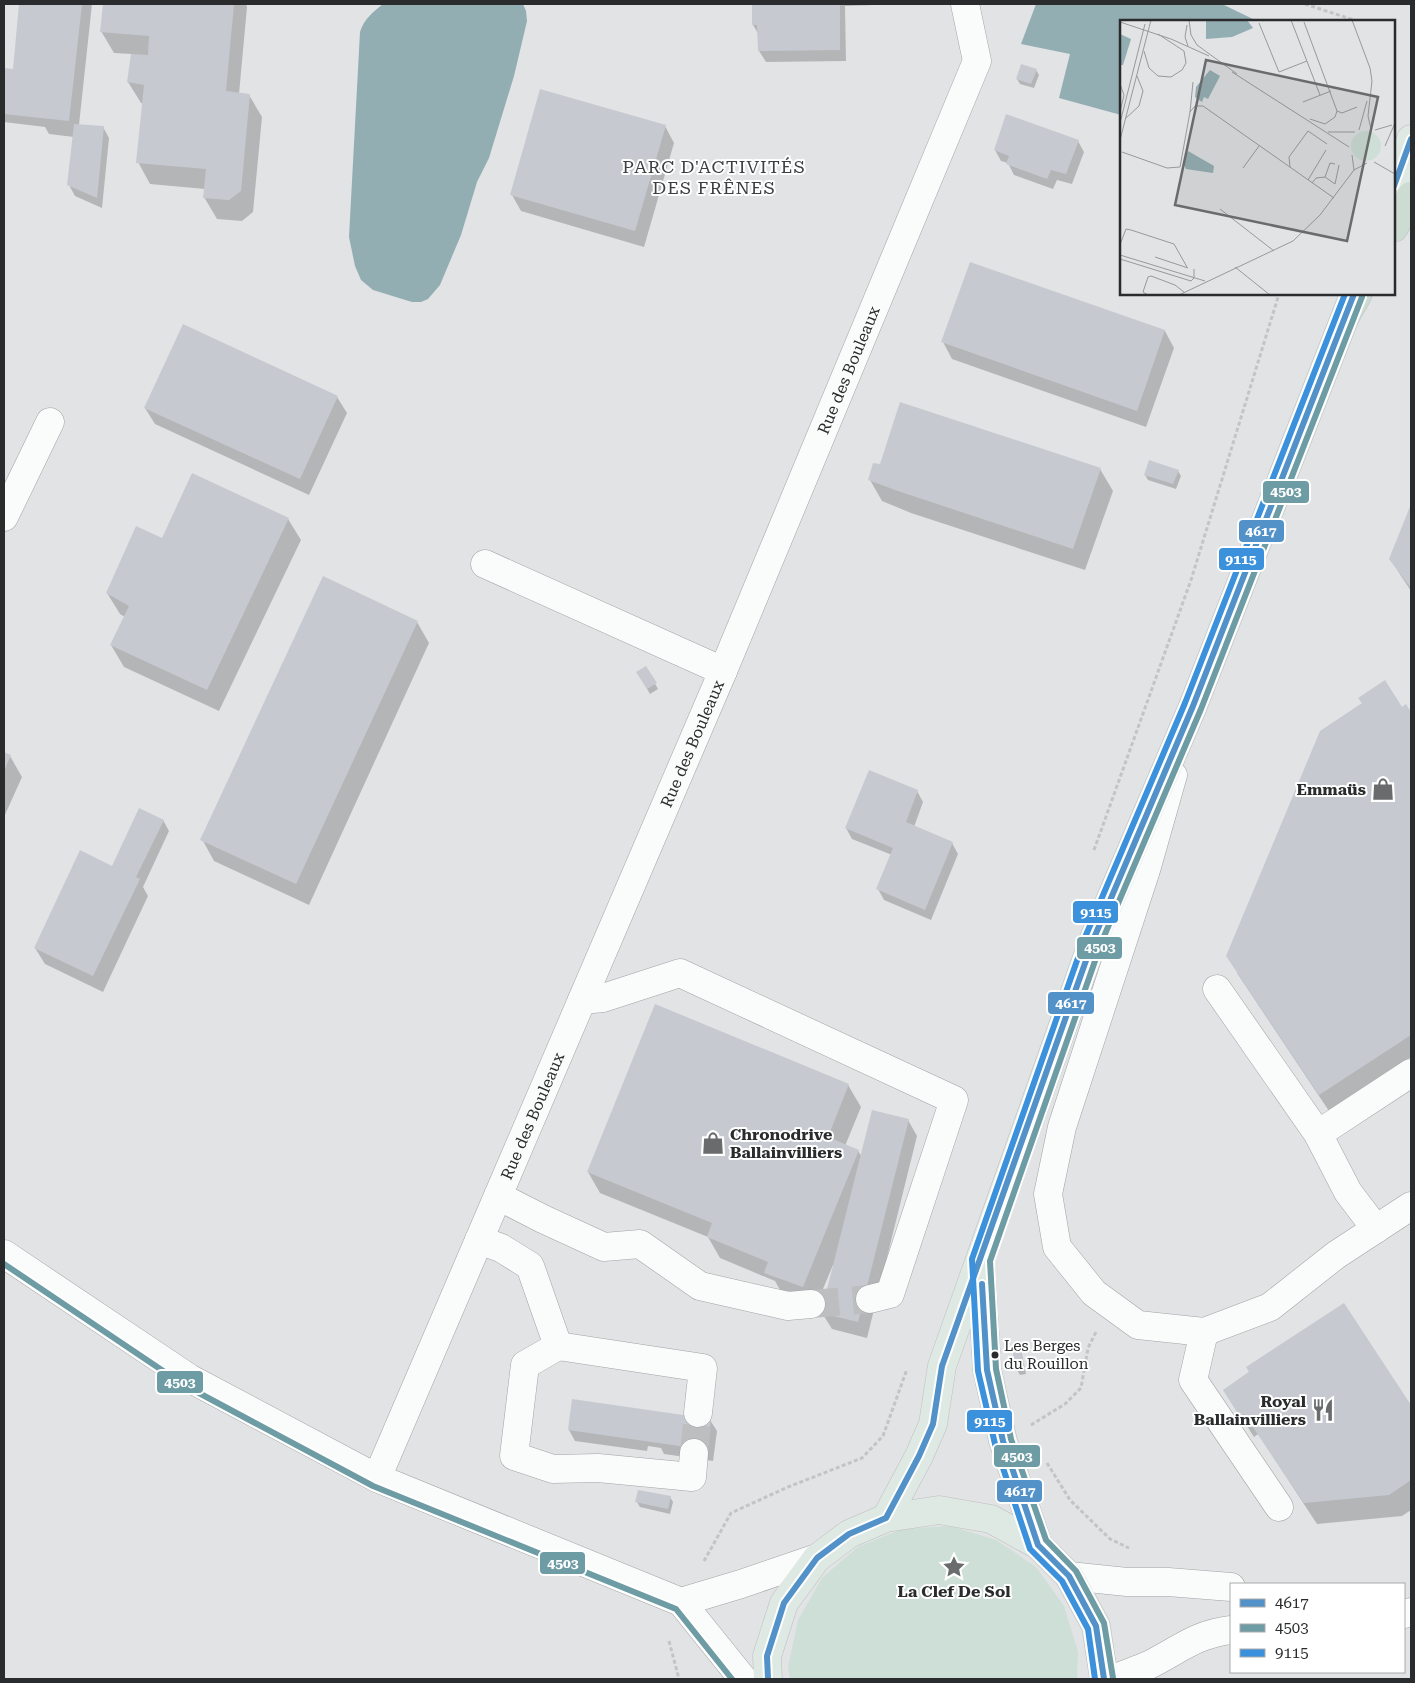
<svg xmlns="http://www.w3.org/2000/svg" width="1415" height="1683" font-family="'Roboto Serif',serif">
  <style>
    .green { fill: #cedfd7 }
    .water { fill: #93aeb3 }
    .shadow { fill: #0003 }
    .building { fill: #c6cad0 }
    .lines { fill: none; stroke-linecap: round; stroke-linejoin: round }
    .minor-tunnel { stroke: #bcbec0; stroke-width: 28; stroke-dasharray: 28 14; stroke-linecap: butt }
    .minor-casing { stroke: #a2a3a5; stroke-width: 29 }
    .major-casing { stroke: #bebebf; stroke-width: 29 }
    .highway-casing { stroke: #bebebf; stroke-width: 29 }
    .path { stroke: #c3c4c5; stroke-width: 3; stroke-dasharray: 4 2.5; stroke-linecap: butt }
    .minor { stroke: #fafbfb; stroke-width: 28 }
    .major { stroke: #dfe9e3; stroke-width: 28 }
    .highway { stroke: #cddcd3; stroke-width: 28 }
    .bus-1-casing { stroke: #fff; stroke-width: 10 }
    .bus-2-casing { stroke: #fff; stroke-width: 10 }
    .bus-3-casing { stroke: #fff; stroke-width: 10 }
    .bus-1 { stroke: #5292c9; stroke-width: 6 }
    .bus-2 { stroke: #6e9ca4; stroke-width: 6 }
    .bus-3 { stroke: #3c91dc; stroke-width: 6 }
    .bus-dot { fill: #2a2b2c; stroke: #fff; stroke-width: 2 }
    .labels { text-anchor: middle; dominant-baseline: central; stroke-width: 4; stroke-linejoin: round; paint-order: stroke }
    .bus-label { font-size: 15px; fill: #2a2b2c; stroke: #fff; text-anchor: start }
    .street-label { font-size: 16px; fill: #2a2b2c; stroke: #fff }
    .poi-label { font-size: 16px; font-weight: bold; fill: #2a2b2c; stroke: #fff; text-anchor: end }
    .neighbourhood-label { font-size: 18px; letter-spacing: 1px; fill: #3c3e41; stroke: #fff }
    .inset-road { fill: none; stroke: #98999b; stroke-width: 1 }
    .view { fill: #6a6b6d; fill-opacity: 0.15; stroke: #6a6b6d; stroke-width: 2.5 }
    .inset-edge { fill: none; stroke: #2a2b2c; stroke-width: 2.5 }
    .line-badge { stroke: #fff; stroke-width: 2 }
    .badge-label { font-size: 14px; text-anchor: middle; font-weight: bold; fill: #fff }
  </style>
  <rect width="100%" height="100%" fill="#e1e3e5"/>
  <path class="green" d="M 950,1526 L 996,1540 L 1036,1567 L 1064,1606 L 1078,1652 L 1077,1679 L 790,1679 L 788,1667 L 798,1620 L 822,1578 L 858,1547 L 902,1529 Z"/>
  <path class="water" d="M 383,4 L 523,4 L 526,11 L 527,21 L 514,76 L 489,158 L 477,182 L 461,235 L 440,285 L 428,299 L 421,302 L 412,302 L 373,290 L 361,280 L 355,266 L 349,237 L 360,32 C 364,19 373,12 383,4 Z
    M 1036,4 L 1222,4 L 1257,21 L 1121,21 L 1121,115 L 1059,98 L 1070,54 L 1021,44 Z"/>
  <path class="shadow" d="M 20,4 L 92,4 L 79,125 L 103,127 L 109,138 L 102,208 L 75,196 L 69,185 L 74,137 L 49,134 L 45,127 L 4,122 L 4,69 L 14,70 Z
    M 104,4 L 246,4 L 247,7 L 239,94 L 249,95 L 262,117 L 253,212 L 242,221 L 217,219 L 204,197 L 205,189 L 150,184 L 138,162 L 144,104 L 141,103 L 128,82 L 132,54 L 114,53 L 101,31 Z
    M 753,4 L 875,4 L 875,5 L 845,6 L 846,61 L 766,62 L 759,51 L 759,35 L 753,25 Z
    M 1036,70 L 1039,75 L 1034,88 L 1020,84 L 1017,79 Z
    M 665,126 L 674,143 L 644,247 L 521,211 L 512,195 Z
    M 1078,141 L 1084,152 L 1072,184 L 1057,180 L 1053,189 L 1014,175 L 1008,163 L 1001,161 L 995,150 Z
    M 971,263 L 1165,331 L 1174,348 L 1146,427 L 952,359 L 943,342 Z
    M 337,397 L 347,413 L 309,495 L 155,424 L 145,408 Z
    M 881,466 L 1100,469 L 1113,491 L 1085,570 L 911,513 L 882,501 L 870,480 Z
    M 1178,471 L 1181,476 L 1176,489 L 1148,480 L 1145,475 Z
    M 1411,507 L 1411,591 L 1390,559 Z
    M 288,519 L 301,540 L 219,711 L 124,667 L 111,645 L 125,617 L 120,614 L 107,593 L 163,540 Z
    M 417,622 L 429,643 L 309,905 L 214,861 L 202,839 Z
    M 646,668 L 658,689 L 650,694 L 638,673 Z
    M 1406,705 L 1411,714 L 1411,1057 L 1329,1111 L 1237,973 L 1401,708 Z
    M 4,753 L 10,756 L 22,777 L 4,817 Z
    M 917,791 L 923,802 L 914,827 L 952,843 L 958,854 L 931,920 L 884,900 L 878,889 L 892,855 L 852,839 L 846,828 Z
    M 163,820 L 169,831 L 143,887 L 148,896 L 103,992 L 45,964 L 35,948 Z
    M 848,1085 L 861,1107 L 845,1146 L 858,1151 L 862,1157 L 908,1120 L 917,1136 L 867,1338 L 832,1329 L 822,1313 L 834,1265 L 833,1265 L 815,1308 L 784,1297 L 775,1281 L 720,1258 L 708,1237 L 600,1193 L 588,1172 Z
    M 1343,1304 L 1411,1408 L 1411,1510 L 1402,1516 L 1317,1524 L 1258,1434 L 1254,1437 L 1224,1390 Z
    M 1019,1349 L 1022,1354 L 1026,1374 L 1020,1375 L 1017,1370 Z
    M 710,1420 L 717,1431 L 713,1461 L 664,1454 L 661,1448 L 648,1446 L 647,1451 L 575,1441 L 569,1430 Z
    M 670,1497 L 673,1502 L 670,1514 L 640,1507 L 637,1502 Z"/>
  <path class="building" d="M 19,4 L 82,4 L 69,121 L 4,114 L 4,68 L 13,69 Z
    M 103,4 L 234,4 L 226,91 L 250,94 L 241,191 L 229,200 L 203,198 L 206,169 L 136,163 L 144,85 L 127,82 L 131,54 L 148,55 L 149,36 L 100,32 Z
    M 752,4 L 840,4 L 840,50 L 758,51 L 757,25 L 752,25 Z
    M 1021,64 L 1037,69 L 1031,84 L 1016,79 Z
    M 540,89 L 666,125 L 635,231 L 510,195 Z
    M 1006,114 L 1079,140 L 1066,174 L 1051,170 L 1047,179 L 1006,164 L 1009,156 L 994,150 Z
    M 74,124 L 104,126 L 97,198 L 67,185 Z
    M 970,262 L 1165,330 L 1137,411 L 941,342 Z
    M 183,324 L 338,396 L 300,479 L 144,408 Z
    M 900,402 L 1101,468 L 1073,549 L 898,491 L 868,480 L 873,463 L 880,464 Z
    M 1149,460 L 1179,470 L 1173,484 L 1144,475 Z
    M 192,473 L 289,518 L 207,690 L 110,645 L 129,606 L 106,593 L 136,526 L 162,538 Z
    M 1411,504 L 1411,588 L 1389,559 Z
    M 323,576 L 418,621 L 296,884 L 200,840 Z
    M 646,666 L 657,683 L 647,689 L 636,672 Z
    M 1385,680 L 1402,707 L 1406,704 L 1411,712 L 1411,1035 L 1319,1095 L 1226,956 L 1320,731 L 1362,703 L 1358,698 Z
    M 4,752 L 11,755 L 4,771 Z
    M 869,770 L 918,790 L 906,822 L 953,842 L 925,910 L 876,889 L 893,848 L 845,828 Z
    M 139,808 L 164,820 L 136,877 L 140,879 L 93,976 L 34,948 L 80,850 L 112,866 Z
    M 655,1004 L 849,1084 L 828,1137 L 859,1150 L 803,1287 L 764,1273 L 768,1262 L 707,1237 L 712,1223 L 587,1172 Z
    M 872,1110 L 909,1119 L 858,1322 L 821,1313 Z
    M 1344,1303 L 1411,1405 L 1411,1480 L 1389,1495 L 1304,1503 L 1244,1414 L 1240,1417 L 1223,1390 L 1249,1372 L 1246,1367 Z
    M 1020,1347 L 1024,1369 L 1016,1371 L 1012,1349 Z
    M 572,1399 L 711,1419 L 707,1450 L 568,1430 Z
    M 638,1490 L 671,1496 L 668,1509 L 635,1502 Z"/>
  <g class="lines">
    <path class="minor-tunnel" d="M 811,1304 L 870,1299
      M 694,1453 L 698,1413"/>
    <defs>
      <g id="minor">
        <path d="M 4,517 L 50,422"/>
        <path d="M 485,564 L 723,671"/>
        <path d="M 1173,775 L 1146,870 L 1062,1127 L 1048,1194 L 1057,1247 L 1094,1293 L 1138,1325 L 1204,1332 L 1270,1307 L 1336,1255 L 1411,1206"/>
        <path d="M 1217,989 L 1318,1134 L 1348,1192 L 1376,1229"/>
        <path d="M 582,1000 L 603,998 L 680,973 L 954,1100 L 890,1294 L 870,1299"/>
        <path d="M 1318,1134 L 1411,1073"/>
        <path d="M 498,1196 L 543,1219 L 604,1247 L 640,1244 L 700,1286 L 788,1306 L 811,1304"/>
        <path d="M 479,1240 L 501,1248 L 530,1266 L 558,1346"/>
        <path d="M 4,1254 L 189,1378 L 377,1478 L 681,1602 L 743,1679"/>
        <path d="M 1204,1332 L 1193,1380 L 1279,1507"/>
        <path d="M 694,1453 L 692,1477 L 598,1468 L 553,1469 L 514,1456 L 525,1365 L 558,1346 L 703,1368 L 698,1413"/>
        <path id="s1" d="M 377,1478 L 723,671 L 977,61 L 965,4"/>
        <path d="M 1069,1576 L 1127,1582 L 1168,1582 L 1231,1587"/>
        <path d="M 681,1602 L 741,1584 L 817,1558"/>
        <path d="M 1404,1614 L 1411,1612"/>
        <path d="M 1113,1679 C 1125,1674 1137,1670 1149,1665 C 1179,1650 1196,1634 1231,1630"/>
      </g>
      <path id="major" d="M 1394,186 L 1411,139
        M 981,1271 L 987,1370 L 1003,1441 L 1038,1545
        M 886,1518 L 919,1456 L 933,1424 L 942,1366 L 1094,938 L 1193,706 L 1354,294
        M 768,1679 L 767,1656 L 784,1603 L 817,1558 L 849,1534 L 886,1518 L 939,1510 L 991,1519 L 1038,1545 L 1069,1576 L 1096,1626 L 1104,1679"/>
      <path id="highway" d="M 1394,228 L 1411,196
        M 1346,315 L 1358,294"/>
    </defs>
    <use href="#minor" class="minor-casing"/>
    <use href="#major" class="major-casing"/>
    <use href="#highway" class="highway-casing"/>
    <path class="path" d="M 1305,4 L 1357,21
      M 1094,850 L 1191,580 L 1279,294
      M 1031,1425 L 1065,1404 L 1081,1388 L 1088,1348 L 1096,1332
      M 1047,1463 L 1070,1500 L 1110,1539 L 1129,1548
      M 704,1561 L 731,1513 L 788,1487 L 862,1458 L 883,1436 L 907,1369
      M 669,1641 L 679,1679"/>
    <use href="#minor" class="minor"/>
    <use href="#major" class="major"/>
    <use href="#highway" class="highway"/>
    <defs>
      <path id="bus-1" d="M 1394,186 L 1411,139
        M 982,1284 L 987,1370 L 1003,1441 L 1038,1545 L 1069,1576 L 1096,1626 L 1104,1679
        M 768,1679 L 767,1656 L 784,1603 L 817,1558 L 849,1534 L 886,1518 L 919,1456 L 933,1424 L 942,1366 L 1094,938 L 1193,706 L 1354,294"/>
      <path id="bus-2" d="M 4,1264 L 184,1385 L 373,1486 L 676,1609 L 732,1679
        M 1113,1678 L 1104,1623 L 1076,1571 L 1046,1540 L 1011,1439 L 996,1369 L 990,1261 L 1102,941 L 1201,709 L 1362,297"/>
      <path id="bus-3" d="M 1095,1679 L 1088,1629 L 1062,1581 L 1030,1549 L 995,1444 L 978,1371 L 972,1259 L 1086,935 L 1185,703 L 1345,294"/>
    </defs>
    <use href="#bus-1" class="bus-1-casing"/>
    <use href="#bus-2" class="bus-2-casing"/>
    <use href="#bus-3" class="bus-3-casing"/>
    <use href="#bus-1" class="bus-1"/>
    <use href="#bus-2" class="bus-2"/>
    <use href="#bus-3" class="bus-3"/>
  </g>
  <defs>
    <symbol id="shop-bare" viewBox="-9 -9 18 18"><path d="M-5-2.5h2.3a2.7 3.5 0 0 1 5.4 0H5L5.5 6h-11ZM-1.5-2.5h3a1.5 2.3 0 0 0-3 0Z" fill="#6a6b6d" stroke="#fff" stroke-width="2.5" paint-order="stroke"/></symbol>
    <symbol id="restaurant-bare" viewBox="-9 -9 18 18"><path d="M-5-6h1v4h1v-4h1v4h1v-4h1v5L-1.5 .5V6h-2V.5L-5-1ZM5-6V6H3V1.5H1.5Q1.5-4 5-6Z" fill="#6a6b6d" stroke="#fff" stroke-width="2.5" paint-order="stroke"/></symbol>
    <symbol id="sight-bare" viewBox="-9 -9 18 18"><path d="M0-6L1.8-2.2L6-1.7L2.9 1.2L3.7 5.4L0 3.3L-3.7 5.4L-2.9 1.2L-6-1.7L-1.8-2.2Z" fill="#6a6b6d" stroke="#fff" stroke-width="2.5" paint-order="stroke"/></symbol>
  </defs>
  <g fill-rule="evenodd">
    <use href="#shop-bare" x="1367" y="773" width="32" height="32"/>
    <use href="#shop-bare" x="697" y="1127" width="32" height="32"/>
    <use href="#restaurant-bare" x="1307" y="1394" width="32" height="32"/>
    <use href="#sight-bare" x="938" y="1551" width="32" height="32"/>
  </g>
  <circle class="bus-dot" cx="995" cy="1355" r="4.5"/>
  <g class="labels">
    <g class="bus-label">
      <text x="1004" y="1346">Les Berges<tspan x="1004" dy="18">du Rouillon</tspan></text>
    </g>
    <g class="street-label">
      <text stroke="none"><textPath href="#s1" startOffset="1204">Rue des Bouleaux</textPath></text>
      <text stroke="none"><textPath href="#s1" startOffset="799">Rue des Bouleaux</textPath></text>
      <text stroke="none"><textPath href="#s1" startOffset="394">Rue des Bouleaux</textPath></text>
    </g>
    <g class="poi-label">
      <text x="1366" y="789">Emmaüs</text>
      <text x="730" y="1134" text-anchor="start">Chronodrive<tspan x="730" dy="18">Ballainvilliers</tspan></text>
      <text x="1306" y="1401">Royal<tspan x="1306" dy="18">Ballainvilliers</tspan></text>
      <text x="954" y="1591" text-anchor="middle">La Clef De Sol</text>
    </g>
    <g class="neighbourhood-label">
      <text x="714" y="166">PARC D'ACTIVITÉS<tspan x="714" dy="21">DES FRÊNES</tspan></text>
    </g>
  </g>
  <g transform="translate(1120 20)">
    <rect width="275" height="275" fill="#e1e3e5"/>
    <path d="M231 126a15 15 0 1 1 30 0a15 15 0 1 1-30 0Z" fill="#cedfd7"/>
    <path d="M 86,0 L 127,0 L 133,8 L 112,17 L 86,19 ZM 0,14 L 11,19 L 3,45 L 0,45 ZM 90,50 L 100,56 L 88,79 L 84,77 L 82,82 L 75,77 L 76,67 ZM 68,131 L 94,146 L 93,153 L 66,149 L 63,142 Z" fill="#93aeb3"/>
    <path class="inset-road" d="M 69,0 L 71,15 L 77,25 L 117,54M 171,0 L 200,75M 232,0 L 250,48 L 252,61 L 248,96 L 251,109M 0,2 L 51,19 L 89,36M 184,2 L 217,91 L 215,97 L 205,104 L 190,99M 139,3 L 159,52 L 187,41M 67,5 L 65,17 L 68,26M 24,31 L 29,48 L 38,56 L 51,57 L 62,50 L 66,43 L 64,31 L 38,14M 112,52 L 229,127M 0,64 L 4,75 L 0,92M 183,82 L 211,71M 217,91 L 222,93 L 237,87M 70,92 L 73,62M 6,98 L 19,86 L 23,71 L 17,56M 0,103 L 25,4M 275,103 L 275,125M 239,110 L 247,81M 255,110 L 272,105M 208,112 L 235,112M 0,120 L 31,0M 265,126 L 275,103M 2,132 L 47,148 L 60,147 L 70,92 L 75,86 L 83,86 L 214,178M 232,135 L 234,150M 254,142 L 275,154M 215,144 L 210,143 L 205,157 L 215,164 L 219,145M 170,147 L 169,137 L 188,111 L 207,124M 123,148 L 139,126M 188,160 L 206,130M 192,163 L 196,158 L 205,157M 100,189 L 154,231M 1,222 L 6,209 L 11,210 L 54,224 L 67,247M 0,235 L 85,261M 35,237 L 68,248M 0,239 L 71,261 L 74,258 L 74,249M 115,247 L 150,275M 28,275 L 23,272 L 28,257 L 31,256 L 55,265 L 64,272M 59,275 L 173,221 L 200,195 L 234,150 L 247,143"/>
    <path class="view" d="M 86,40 L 258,77 L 227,221 L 55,185 Z"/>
    <rect width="275" height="275" class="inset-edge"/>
  </g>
  <g class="line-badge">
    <rect x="1262" y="480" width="48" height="24" rx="5" fill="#6e9ca4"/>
    <rect x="1238" y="519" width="47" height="24" rx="5" fill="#5292c9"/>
    <rect x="1218" y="547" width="47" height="24" rx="5" fill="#3c91dc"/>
    <rect x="1072" y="900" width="47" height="24" rx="5" fill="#3c91dc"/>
    <rect x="1076" y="936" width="47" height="24" rx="5" fill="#6e9ca4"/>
    <rect x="1047" y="991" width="48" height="24" rx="5" fill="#5292c9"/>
    <rect x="156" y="1370" width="48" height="24" rx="5" fill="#6e9ca4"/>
    <rect x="966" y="1409" width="47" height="24" rx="5" fill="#3c91dc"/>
    <rect x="993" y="1444" width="48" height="24" rx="5" fill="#6e9ca4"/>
    <rect x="996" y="1479" width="47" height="24" rx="5" fill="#5292c9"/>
    <rect x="539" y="1551" width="47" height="24" rx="5" fill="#6e9ca4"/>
  </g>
  <g class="badge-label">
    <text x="1286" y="496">4503</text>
    <text x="1261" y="536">4617</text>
    <text x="1241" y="564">9115</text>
    <text x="1096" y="917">9115</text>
    <text x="1100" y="952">4503</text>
    <text x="1071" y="1008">4617</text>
    <text x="180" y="1387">4503</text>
    <text x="990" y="1426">9115</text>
    <text x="1017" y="1461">4503</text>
    <text x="1020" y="1496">4617</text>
    <text x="563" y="1568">4503</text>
  </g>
  <rect width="1415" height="1683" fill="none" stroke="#2a2b2c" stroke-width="10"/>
  <rect x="1230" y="1583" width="175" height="90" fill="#ffffff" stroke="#aaaaab"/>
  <rect x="1240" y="1599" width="25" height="8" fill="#5292c9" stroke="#aaaaab"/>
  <text x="1275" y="1608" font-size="15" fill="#2a2b2c">4617</text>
  <rect x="1240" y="1624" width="25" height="8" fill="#6e9ca4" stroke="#aaaaab"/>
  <text x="1275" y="1633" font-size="15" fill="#2a2b2c">4503</text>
  <rect x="1240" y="1649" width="25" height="8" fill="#3c91dc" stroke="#aaaaab"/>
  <text x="1275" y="1658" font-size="15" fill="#2a2b2c">9115</text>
</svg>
